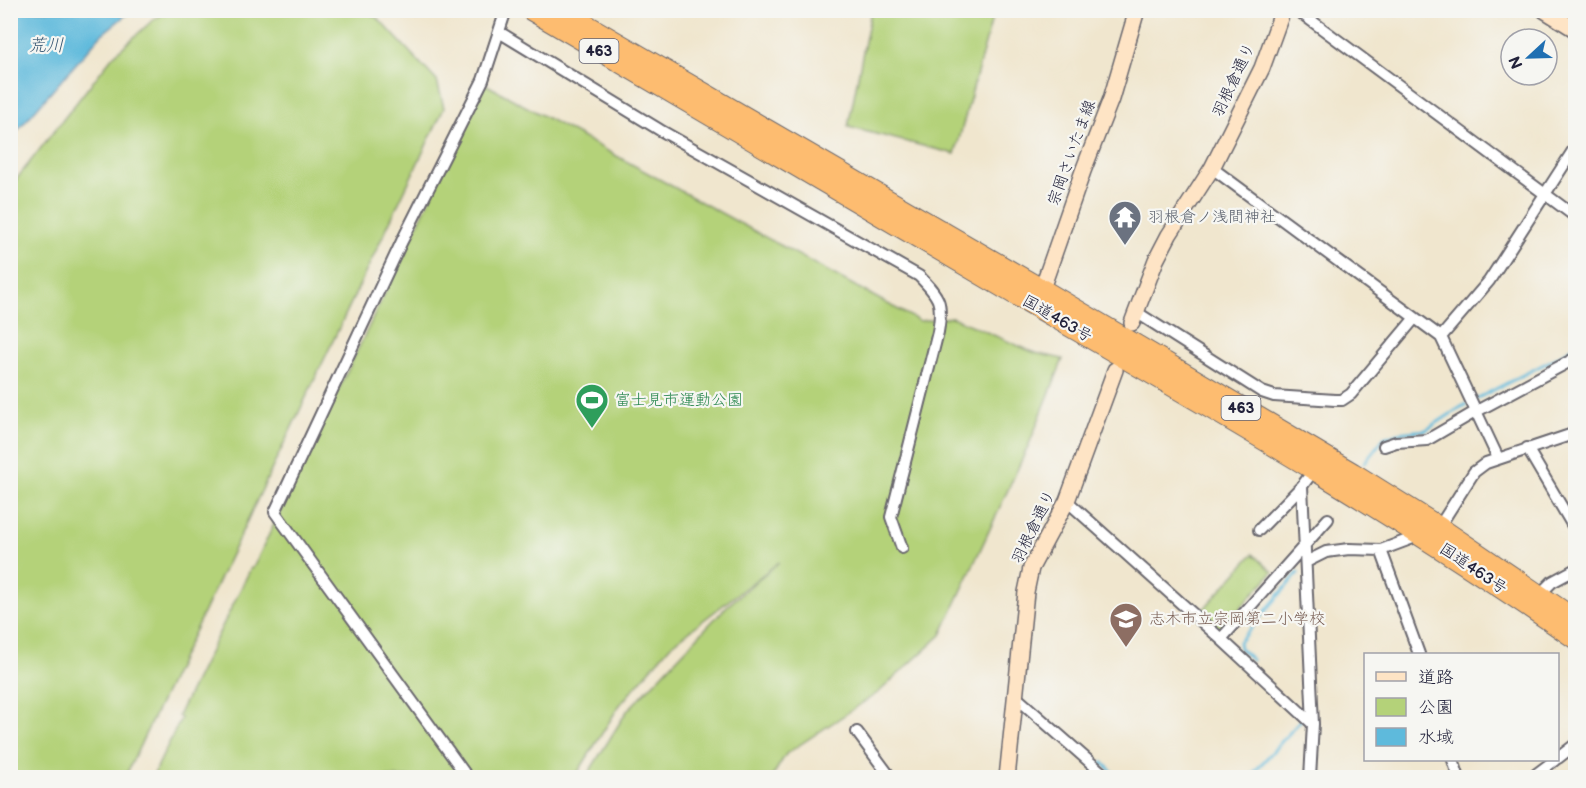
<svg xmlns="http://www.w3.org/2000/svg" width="1586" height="788" font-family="'Balsamiq Sans','Klee One',sans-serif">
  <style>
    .green { fill: #b4d279; stroke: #6b7a5a; stroke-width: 1.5 }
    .water { fill: #5ebadc; stroke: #406e8c; stroke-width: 1.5 }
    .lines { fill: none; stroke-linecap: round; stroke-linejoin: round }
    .stream { stroke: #5ebadc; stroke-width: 3 }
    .street-casing { stroke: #6a676e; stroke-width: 14 }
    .secondary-casing { stroke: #6a676e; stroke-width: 18 }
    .highway-casing { stroke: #6a676e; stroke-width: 22 }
    .street { stroke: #fff; stroke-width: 10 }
    .secondary { stroke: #fee4c5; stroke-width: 15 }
    .highway { stroke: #fdbc6f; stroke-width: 20 }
    .labels { text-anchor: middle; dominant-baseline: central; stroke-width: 4.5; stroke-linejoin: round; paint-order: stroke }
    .shield { fill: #f6f6f2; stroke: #626272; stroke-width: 1.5 }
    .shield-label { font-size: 15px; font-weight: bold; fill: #22223b }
    .street-label { font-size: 16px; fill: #22223b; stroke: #f6f6f2 }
    .worship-label { font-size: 16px; fill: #5b616d; stroke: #f6f6f2; text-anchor: start }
    .leisure-label { font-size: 16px; fill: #27864d; stroke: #f6f6f2; text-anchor: start }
    .education-label { font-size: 16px; fill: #785e54; stroke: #f6f6f2; text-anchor: start }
    .water-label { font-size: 18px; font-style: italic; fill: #375773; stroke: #f6f6f2 }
  </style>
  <rect width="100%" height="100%" fill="#f6f6f2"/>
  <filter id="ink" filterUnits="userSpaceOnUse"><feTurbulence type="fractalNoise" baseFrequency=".0167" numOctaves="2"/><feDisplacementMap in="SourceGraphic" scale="12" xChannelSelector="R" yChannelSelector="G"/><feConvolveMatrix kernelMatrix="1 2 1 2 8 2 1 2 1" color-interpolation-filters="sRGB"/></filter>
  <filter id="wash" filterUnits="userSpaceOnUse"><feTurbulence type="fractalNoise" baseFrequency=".008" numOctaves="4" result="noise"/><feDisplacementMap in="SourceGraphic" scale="24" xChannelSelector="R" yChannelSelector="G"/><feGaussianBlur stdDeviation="1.35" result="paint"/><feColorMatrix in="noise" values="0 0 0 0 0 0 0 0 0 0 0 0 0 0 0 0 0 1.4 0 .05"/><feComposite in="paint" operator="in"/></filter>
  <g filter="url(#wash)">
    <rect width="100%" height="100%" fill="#f0e6ce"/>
    <path class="green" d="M 169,11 L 366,11 L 379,19 L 437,81 L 444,108 L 125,777 L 11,778 L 11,186 L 113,56 L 154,19 Z
      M 871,11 L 994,11 L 955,154 L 848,127 Z
      M 485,84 L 919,321 L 952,317 L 1035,353 L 1063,359 L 1030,442 L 941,635 L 879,692 L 786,754 L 772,777 L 586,777 L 627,711 L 726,607 L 779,562 L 670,646 L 619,706 L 575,777 L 152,778 L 181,718 L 178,716 L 251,568 L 253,568 Z
      M 1253,554 L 1273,572 L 1220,630 L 1201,612 Z"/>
    <path class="water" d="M 11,10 L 131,11 L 101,35 L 11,138 Z"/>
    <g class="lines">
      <path class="stream" d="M 1476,399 L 1560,356 L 1576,345
        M 1364,463 L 1384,438 L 1398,433 L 1426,430 L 1466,404
        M 1252,660 L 1240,648 L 1239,642 L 1298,573
        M 1089,778 L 1102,762 L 1119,778
        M 1249,778 L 1302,719"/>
    </g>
  </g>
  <g filter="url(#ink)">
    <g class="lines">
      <defs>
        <path id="street" d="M 1297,10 L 1576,217
          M 499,32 L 660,130 L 919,276 C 940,297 943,303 938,332 L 891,517 L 902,548
          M 1212,168 L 1441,337 L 1498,458
          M 1136,312 L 1262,392 L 1274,396 L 1335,400 L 1342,400 L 1351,394 L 1414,319
          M 1441,337 L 1489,281 L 1576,146
          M 1384,446 L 1396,442 L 1427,440 L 1475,412 L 1576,358
          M 1527,448 L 1576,531
          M 1067,501 L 1221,639 L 1313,724
          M 1439,527 L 1474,472 L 1486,463 L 1576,433
          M 1259,530 L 1302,486
          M 1381,550 L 1419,654
          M 1306,562 L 1326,552 L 1349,549 L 1381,550 L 1421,535
          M 1540,594 L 1552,582 L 1576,569
          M 1221,639 L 1328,519
          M 1016,697 L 1108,778
          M 857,732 L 891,778
          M 1558,758 L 1576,744
          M 1453,760 L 1459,778
          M 468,778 L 275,512 L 402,241 L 483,80 L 506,10
          M 1310,778 L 1313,724 L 1302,486 L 1314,470
          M 1531,778 L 1555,760"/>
        <path id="secondary" d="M 1544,10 L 1576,30
          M 1038,300 L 1083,171 L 1111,99 L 1137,10
          M 1132,323 L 1156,260 L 1169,235 L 1212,168 L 1262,68 L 1283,10
          M 1007,778 L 1026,592 L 1031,568 L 1067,501 L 1115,370"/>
        <path id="highway" d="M 531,10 C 698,109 865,208 1033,305 C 1218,412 1401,517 1576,639
          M 561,10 L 1043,290 L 1353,473 L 1439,527 L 1576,620"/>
      </defs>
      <use href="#street" class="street-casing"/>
      <use href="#secondary" class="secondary-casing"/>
      <use href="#highway" class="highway-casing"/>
      <use href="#street" class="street"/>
      <use href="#secondary" class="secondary"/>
      <use href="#highway" class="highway"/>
    </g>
  </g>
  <defs>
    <symbol id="temple-pin" viewBox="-11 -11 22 30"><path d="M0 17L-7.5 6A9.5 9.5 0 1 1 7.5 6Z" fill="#6b7280" stroke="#f6f6f2"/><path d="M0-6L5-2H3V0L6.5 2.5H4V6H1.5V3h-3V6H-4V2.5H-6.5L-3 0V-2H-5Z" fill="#fff"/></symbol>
    <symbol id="stadium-pin" viewBox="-11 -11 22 30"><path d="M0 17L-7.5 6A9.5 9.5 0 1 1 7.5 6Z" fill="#2e9e5b" stroke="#f6f6f2"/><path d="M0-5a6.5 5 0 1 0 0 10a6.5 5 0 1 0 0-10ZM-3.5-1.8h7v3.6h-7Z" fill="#fff"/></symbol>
    <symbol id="school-pin" viewBox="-11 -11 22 30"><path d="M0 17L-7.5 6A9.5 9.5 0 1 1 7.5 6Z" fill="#8d6e63" stroke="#f6f6f2"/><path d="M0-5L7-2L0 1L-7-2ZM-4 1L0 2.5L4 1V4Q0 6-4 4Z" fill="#fff"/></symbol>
  </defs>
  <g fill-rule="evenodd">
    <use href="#temple-pin" x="1106" y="198" width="38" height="52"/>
    <use href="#stadium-pin" x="573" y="381" width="38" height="52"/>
    <use href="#school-pin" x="1107" y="600" width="38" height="52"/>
  </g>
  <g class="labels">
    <g class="shield">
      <rect x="579.5" y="39" width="39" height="24" rx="4.5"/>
      <rect x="1221.5" y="396" width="39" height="24" rx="4.5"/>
    </g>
    <g class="shield-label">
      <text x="599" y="51">463</text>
      <text x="1241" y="408">463</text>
    </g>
    <g class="street-label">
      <text transform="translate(1234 80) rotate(-65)">羽根倉通り</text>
      <text transform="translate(1072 153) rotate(-70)">宗岡さいたま線</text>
      <text transform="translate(1057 319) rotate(30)">国道463号</text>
      <text transform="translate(1034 527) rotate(-64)">羽根倉通り</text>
      <text transform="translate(1473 569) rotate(34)">国道463号</text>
    </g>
    <g class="worship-label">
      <text x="1148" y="217">羽根倉ノ浅間神社</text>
    </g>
    <g class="leisure-label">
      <text x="615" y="400">富士見市運動公園</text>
    </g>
    <g class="education-label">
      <text x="1149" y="619">志木市立宗岡第二小学校</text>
    </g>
    <g class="water-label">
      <text x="46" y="45">荒川</text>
    </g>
  </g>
  <rect width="1586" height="788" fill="none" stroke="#f6f6f2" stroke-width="36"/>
  <rect x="1364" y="653" width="195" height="108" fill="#f6f6f2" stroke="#a1a1a9" stroke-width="1.5"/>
  <rect x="1376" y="672" width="30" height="9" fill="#fee4c5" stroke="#a1a1a9" stroke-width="1.5"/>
  <text x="1418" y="683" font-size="18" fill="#22223b">道路</text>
  <rect x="1376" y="698" width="30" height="18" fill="#b4d279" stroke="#a1a1a9" stroke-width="1.5"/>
  <text x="1418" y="713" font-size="18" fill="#22223b">公園</text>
  <rect x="1376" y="728" width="30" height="18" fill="#5ebadc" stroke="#a1a1a9" stroke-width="1.5"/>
  <text x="1418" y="743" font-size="18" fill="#22223b">水域</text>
  <g transform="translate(1529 57) rotate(248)"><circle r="28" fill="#f6f6f2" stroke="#a1a1a9" stroke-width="1.5"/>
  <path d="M0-4.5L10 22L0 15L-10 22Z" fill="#1f6fb2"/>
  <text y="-9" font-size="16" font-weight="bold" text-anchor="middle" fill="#22223b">N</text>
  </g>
</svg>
